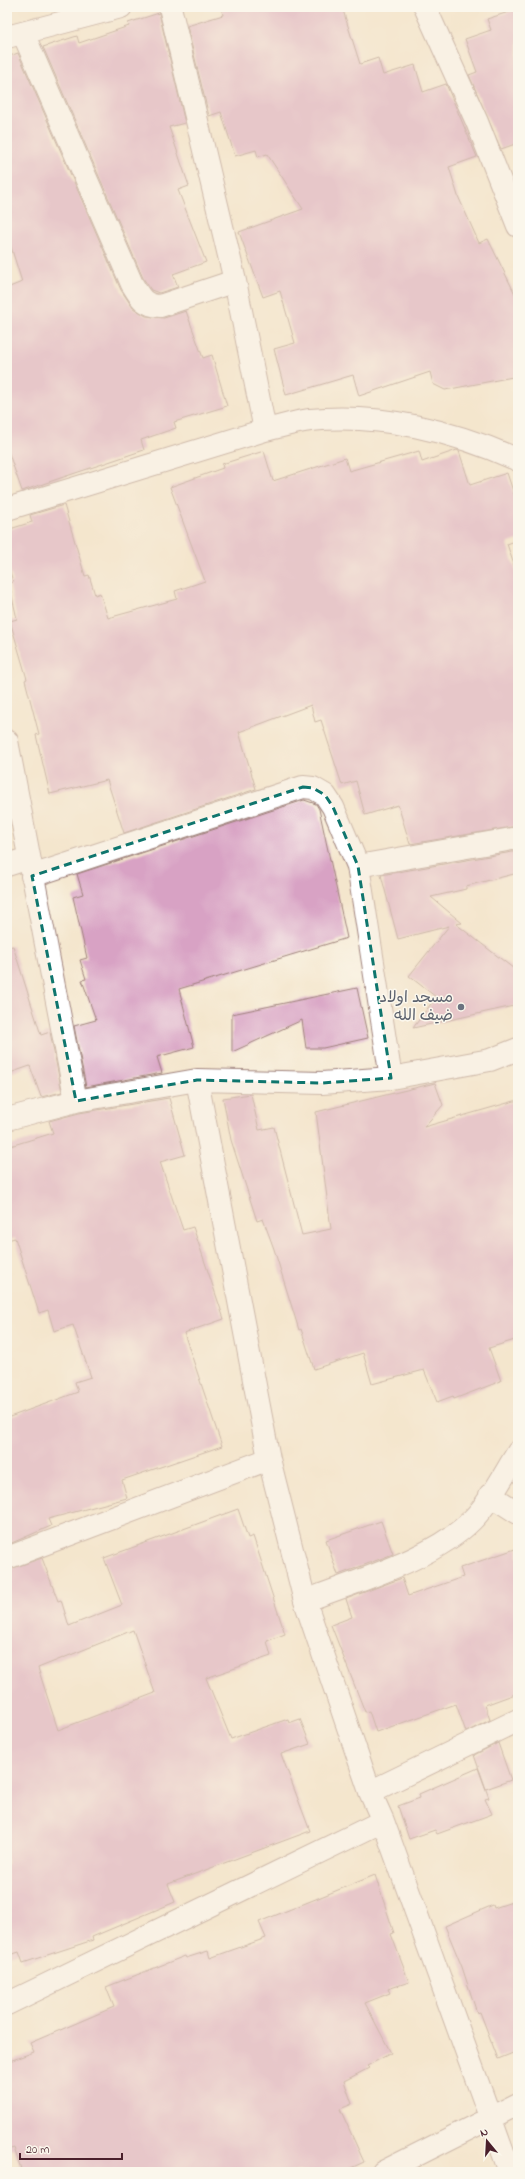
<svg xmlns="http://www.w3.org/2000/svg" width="525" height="2179" font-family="'Indie Flower','Playpen Sans Arabic',sans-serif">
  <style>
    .building { fill: #d8a2c4; fill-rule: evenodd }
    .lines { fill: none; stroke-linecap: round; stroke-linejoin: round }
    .minor-casing { stroke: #9f827c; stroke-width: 24 }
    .minor { stroke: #fff; stroke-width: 22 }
    .marked { fill: none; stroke: #0f766e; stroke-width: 3; stroke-dasharray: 8 5; stroke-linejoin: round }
    .worship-dot { fill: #6b7280; stroke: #fbf7ec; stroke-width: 1.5 }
    .labels { text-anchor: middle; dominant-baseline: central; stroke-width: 3; stroke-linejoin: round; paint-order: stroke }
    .worship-label { font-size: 16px; fill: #5b616d; stroke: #fbf7ec; text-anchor: end }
  </style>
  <rect width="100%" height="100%" fill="#fbf7ec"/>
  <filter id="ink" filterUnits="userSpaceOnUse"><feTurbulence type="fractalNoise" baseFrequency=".025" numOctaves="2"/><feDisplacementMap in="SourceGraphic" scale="8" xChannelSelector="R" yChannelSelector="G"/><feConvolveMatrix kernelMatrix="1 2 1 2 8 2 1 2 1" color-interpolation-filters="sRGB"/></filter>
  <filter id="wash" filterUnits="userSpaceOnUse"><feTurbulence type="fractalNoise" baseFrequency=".012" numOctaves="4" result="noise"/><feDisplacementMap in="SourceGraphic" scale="16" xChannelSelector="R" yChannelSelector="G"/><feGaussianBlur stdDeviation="0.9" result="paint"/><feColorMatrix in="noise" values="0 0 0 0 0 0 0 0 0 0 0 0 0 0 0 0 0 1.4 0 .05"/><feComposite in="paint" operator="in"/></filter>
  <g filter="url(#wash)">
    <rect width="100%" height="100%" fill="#f4e6cd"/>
    <g id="blocks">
      <path class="building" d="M 221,7 L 342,7 L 360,64 L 378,58 L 383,75 L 415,65 L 423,92 L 446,84 L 477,157 L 449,167 L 458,196 L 479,243 L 488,239 L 518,300 L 518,376 L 445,390 L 433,384 L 430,372 L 359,396 L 353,375 L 286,395 L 274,349 L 295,343 L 280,291 L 263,297 L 239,232 L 303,209 L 267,154 L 258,157 L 256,150 L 235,156 L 221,112 L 209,116 L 187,26 L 223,15 Z
        M 518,9 L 518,143 L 501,149 L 469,75 L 477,72 L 465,39 L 491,30 L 487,19 Z
        M 159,13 L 185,123 L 169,127 L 189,186 L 178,190 L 206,262 L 173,274 L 178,287 L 159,293 L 151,290 L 143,278 L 43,47 L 77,36 L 79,43 L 129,26 L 128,23 Z
        M 18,53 L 121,290 L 133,308 L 146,316 L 164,318 L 186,311 L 203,358 L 212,355 L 227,406 L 174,422 L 176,428 L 141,440 L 144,450 L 22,491 L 7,448 L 7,288 L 22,282 L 7,234 L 7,57 Z
        M 457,450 L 459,451 L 470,485 L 507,473 L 518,506 L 518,540 L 507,544 L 518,577 L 518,826 L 410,844 L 398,805 L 365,815 L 356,781 L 342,785 L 321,720 L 315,722 L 311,705 L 239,732 L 256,789 L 124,833 L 107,780 L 50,794 L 36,735 L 39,734 L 25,680 L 27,679 L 10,621 L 17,619 L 9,583 L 13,582 L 7,561 L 7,530 L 32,522 L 30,515 L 64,505 L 85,576 L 89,575 L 95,595 L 100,593 L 108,618 L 177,599 L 175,591 L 205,581 L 170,487 L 223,468 L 222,464 L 264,451 L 273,481 L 345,458 L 349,471 L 419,451 L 422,462 Z
        M 304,800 L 316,804 L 319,809 L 347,938 L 179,989 L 194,1047 L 157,1057 L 162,1073 L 86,1087 L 74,1026 L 96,1020 L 82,980 L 86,979 L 80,960 L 87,958 L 73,897 L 83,894 L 77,874 Z
        M 518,851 L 518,873 L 466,886 L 466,889 L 431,897 L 462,923 L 456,924 L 518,972 L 518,1005 L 413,1028 L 436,997 L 409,976 L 449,926 L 398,939 L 381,875 Z
        M 13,946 L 41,1035 L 50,1032 L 62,1092 L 41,1097 L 30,1066 L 7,1074 L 7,947 Z
        M 357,988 L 368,1038 L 323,1048 L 306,1048 L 302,1020 L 232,1052 L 232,1014 Z
        M 435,1083 L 443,1105 L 424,1127 L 518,1100 L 518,1339 L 489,1348 L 501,1381 L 454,1399 L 453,1396 L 437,1402 L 424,1370 L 372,1384 L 363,1353 L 314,1369 L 301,1329 L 299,1330 L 274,1249 L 263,1219 L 257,1221 L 231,1140 L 223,1098 L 251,1094 L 259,1130 L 274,1127 L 302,1235 L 331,1229 L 316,1112 Z
        M 169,1098 L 185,1155 L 160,1162 L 183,1230 L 193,1227 L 224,1319 L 184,1333 L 222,1446 L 122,1480 L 127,1498 L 48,1519 L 51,1526 L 7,1545 L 7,1418 L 78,1392 L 75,1382 L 91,1377 L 73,1325 L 54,1331 L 48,1310 L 39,1313 L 15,1238 L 7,1240 L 7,1147 L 53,1133 L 49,1121 L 79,1113 Z
        M 238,1509 L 248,1538 L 253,1536 L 285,1634 L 267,1641 L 271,1656 L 206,1678 L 231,1739 L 288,1719 L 289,1723 L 300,1719 L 310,1744 L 281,1754 L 310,1831 L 168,1884 L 175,1902 L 92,1937 L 93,1940 L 23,1963 L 19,1952 L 7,1956 L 7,1570 L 42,1558 L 58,1601 L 61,1600 L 69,1626 L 122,1605 L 104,1558 ZM 133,1630 L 155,1693 L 58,1730 L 38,1668 Z
        M 381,1521 L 393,1554 L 338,1575 L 326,1540 Z
        M 518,1548 L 518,1693 L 485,1705 L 490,1720 L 466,1732 L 456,1704 L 376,1732 L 369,1711 L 365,1712 L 331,1625 L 352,1617 L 346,1599 L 402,1578 L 408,1596 L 463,1577 L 460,1568 Z
        M 498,1743 L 511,1780 L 486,1789 L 474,1755 Z
        M 478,1768 L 489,1798 L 485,1799 L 492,1814 L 437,1834 L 435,1830 L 409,1839 L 398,1806 L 420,1798 L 419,1794 Z
        M 375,1875 L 394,1933 L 391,1934 L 409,1982 L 388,1989 L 390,1993 L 365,2003 L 391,2053 L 367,2066 L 369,2068 L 344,2081 L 352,2104 L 340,2109 L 364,2162 L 342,2172 L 22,2172 L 14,2148 L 7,2150 L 7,2062 L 34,2052 L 30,2043 L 114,2007 L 106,1987 L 185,1956 L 186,1958 L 208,1951 L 210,1958 L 266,1938 L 259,1922 Z
        M 518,1900 L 518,2051 L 498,2059 L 480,2012 L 477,2013 L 462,1967 L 445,1926 L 493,1905 L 494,1908 Z"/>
    </g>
  </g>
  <g filter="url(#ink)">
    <use href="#blocks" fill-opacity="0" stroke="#9f827c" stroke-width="1"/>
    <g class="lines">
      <defs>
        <path id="minor" d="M 170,7 L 235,281 L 265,430
          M 425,7 L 477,122 L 518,226
          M 23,33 L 132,284 C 140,297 143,305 160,306 L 235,281
          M 7,37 L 121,7
          M 7,509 L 265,430 C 279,427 295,422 310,420 C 381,413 454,431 518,460
          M 7,741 L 76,1101
          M 7,865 L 29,858
          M 358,866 L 518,838
          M 32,876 L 303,787 L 313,788 L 325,795 L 333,807 L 358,866 L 391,1078
          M 197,1080 L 269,1459 L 305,1601 L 370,1792 L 383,1821 L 510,2172
          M 7,1119 L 76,1101 L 197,1080 L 322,1083 L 391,1078 L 490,1060 L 518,1049
          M 490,1495 L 518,1513
          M 7,1558 L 269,1459
          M 305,1601 C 356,1581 434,1559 472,1520 C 491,1501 504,1474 518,1452
          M 370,1792 L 518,1720
          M 7,2004 L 383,1821
          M 383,2172 L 518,2104"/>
      </defs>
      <use href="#minor" class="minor-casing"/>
      <use href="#minor" class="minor"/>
    </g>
  </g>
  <path d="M0 0H525V2179H0ZM 303,787 L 313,788 L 325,795 L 333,807 L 358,866 L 391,1078 L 322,1083 L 197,1080 L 76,1101 L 32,876 Z" fill="#f4e6cd" fill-opacity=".55" fill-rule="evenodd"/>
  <path class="marked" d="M 303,787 L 313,788 L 325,795 L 333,807 L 358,866 L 391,1078 L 322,1083 L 197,1080 L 76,1101 L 32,876 Z"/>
  <circle class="worship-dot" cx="461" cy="1007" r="4"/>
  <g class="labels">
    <g class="worship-label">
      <text x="453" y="998">مسجد اولاد<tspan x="453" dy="18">ضيف الله</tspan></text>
    </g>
  </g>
  <rect width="525" height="2179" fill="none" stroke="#fbf7ec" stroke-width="24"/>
  <g transform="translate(487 2141) rotate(342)" stroke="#fbf7ec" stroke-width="3" paint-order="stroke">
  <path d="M0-3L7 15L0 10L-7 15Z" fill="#4a1f2b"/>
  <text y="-6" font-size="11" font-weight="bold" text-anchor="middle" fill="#4a1f2b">N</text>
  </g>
  <path d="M20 2153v6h102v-6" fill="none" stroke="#4a1f2b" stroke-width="2"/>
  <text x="26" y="2153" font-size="12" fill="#4a1f2b" stroke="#fbf7ec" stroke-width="3" paint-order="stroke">20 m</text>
</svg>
